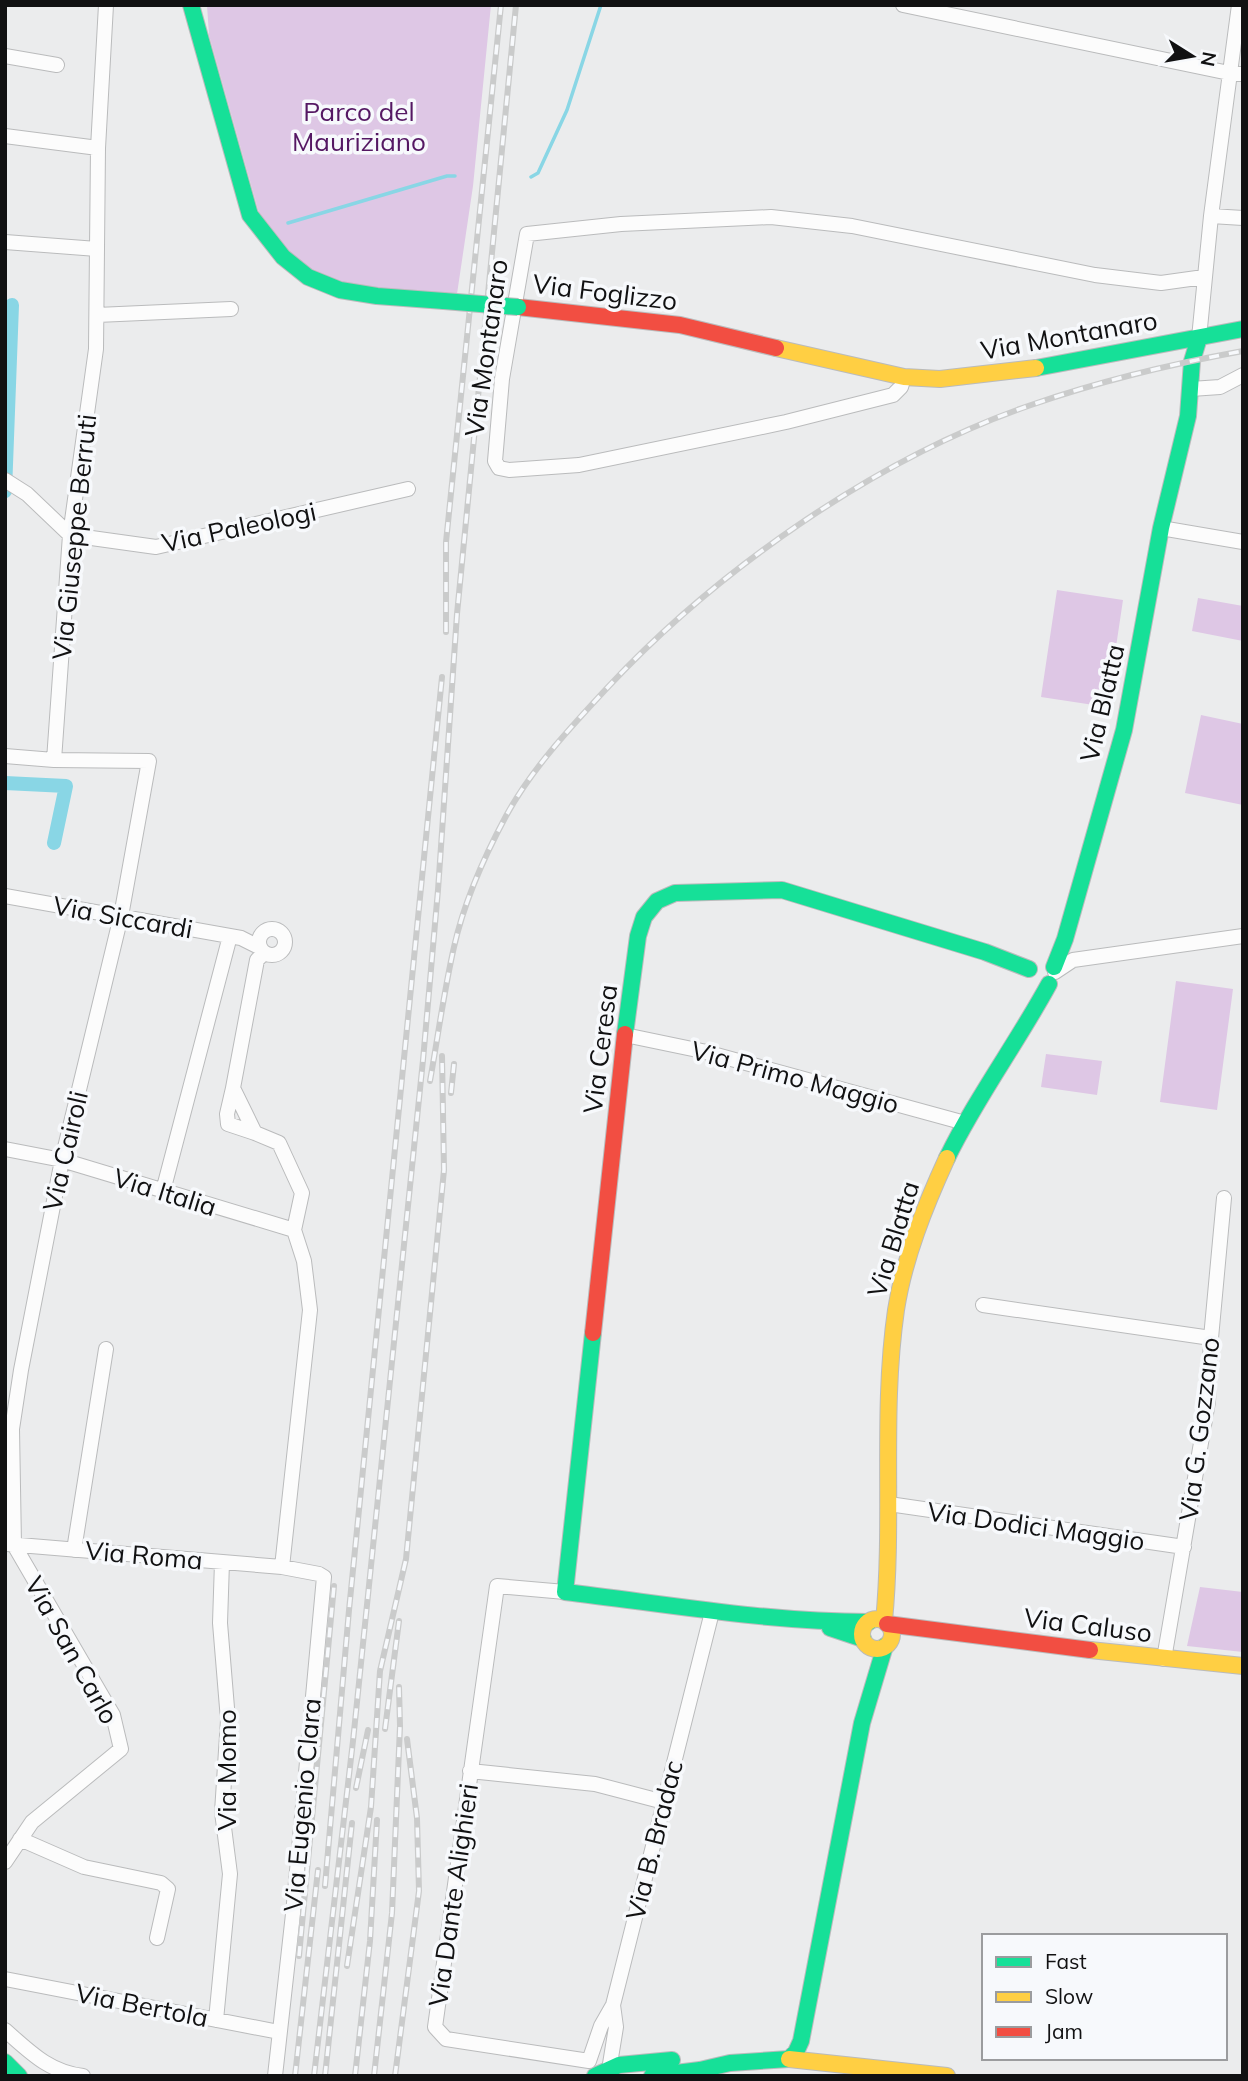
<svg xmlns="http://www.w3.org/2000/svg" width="1248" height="2081" font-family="Mulish,sans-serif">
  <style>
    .green { fill: #dec7e5 }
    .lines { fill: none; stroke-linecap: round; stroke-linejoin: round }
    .stream { stroke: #89d6e5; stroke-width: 3.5 }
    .canal { stroke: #89d6e5; stroke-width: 14 }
    .street-casing { stroke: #babbbc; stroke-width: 16 }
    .fast-casing { stroke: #babbbc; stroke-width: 18 }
    .slow-casing { stroke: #babbbc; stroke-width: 18 }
    .jam-casing { stroke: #babbbc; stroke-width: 18 }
    .street { stroke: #fcfcfc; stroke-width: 14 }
    .fast { stroke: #16e098; stroke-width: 16 }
    .slow { stroke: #ffcf43; stroke-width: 16 }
    .jam { stroke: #f24e42; stroke-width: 16 }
    .rail-casing { stroke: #cacbcb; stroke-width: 6 }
    .rail { stroke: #f7f9fc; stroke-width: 3.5; stroke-dasharray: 10; stroke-linecap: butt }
    .fast-bridge-casing { stroke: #babbbc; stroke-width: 18; stroke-linecap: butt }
    .fast-bridge { stroke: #16e098; stroke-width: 16 }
    .labels { text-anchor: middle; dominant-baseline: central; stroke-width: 7; stroke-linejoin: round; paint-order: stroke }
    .park-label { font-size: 26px; fill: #551863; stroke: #f7f9fc }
    .street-label { font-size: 26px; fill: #111112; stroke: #f7f9fc }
  </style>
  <rect width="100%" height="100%" fill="#ebeced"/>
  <path class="green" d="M 207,5 L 491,5 L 473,186 L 457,294 L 354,289 L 301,266 L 259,213 L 209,35 Z
    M 1057,590 L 1123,600 L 1107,707 L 1041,697 Z
    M 1198,598 L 1243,606 L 1243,641 L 1192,631 Z
    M 1201,715 L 1243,724 L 1243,805 L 1185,793 Z
    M 1176,981 L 1233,989 L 1217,1110 L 1160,1102 Z
    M 1046,1054 L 1102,1061 L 1097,1095 L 1041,1087 Z
    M 1200,1587 L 1243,1592 L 1243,1652 L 1187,1646 Z"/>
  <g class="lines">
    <path class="stream" d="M 531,177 L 538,173 L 567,110 L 601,5
      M 288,223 L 447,176 L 455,176"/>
    <path class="canal" d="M 5,491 L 12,305
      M 5,783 L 66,786 L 54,843"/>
    <defs>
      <path id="street" d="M 903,5 L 1229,73 L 1243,74
        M 5,56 L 57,65
        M 5,136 L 98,148
        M 1211,216 L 1243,218
        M 5,242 L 97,249
        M 97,315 L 231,309
        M 1199,338 L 1211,216 L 1239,5
        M 904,377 L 901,387 L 893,395 L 786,422 L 579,465 L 509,470 L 499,468 L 495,461 L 502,379 L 527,234 L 621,224 L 771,217 L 852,226 L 1095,275 L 1161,283 L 1204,277
        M 1191,389 L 1220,387 L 1243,375
        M 5,480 L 27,494 L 70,535 L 156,547 L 408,489
        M 1161,528 L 1243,542
        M 5,756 L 54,760 L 149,761 L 121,916 L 62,1160 L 21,1370 L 12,1429 L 14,1545 L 113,1715 L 121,1749 L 32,1822 L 5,1862
        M 54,760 L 70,535 L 96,349 L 98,148 L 106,5
        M 5,896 L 241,938 L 259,947
        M259 942a13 13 0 1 1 26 0a13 13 0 1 1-26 0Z
        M 264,953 L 257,960 L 233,1088 L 255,1133 L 279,1143 L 302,1193 L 294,1230
        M 1055,972 L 1073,960 L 1243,936
        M 625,1035 L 702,1051 L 965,1123
        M 233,1088 L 227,1114 L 228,1124 L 255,1133
        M 5,1149 L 62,1160 L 294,1230 L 304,1261 L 310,1310 L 282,1567
        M 163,1191 L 230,936
        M 983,1305 L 1211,1338
        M 889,1504 L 1184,1547
        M 7,1544 L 282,1567 L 319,1574 L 324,1577 L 293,1914 L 275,2076
        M 74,1550 L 106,1349
        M 565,1592 L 497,1586 L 435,2027 L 446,2039 L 589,2061 L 601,2026 L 613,2005
        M 1164,1659 L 1208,1402 L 1211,1338 L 1224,1198
        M 470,1771 L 595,1784 L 664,1802
        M 20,1839 L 84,1867 L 161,1883 L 168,1889 L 157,1938
        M 5,1979 L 279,2032
        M 216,2020 L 230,1874 L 222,1812 L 228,1720 L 220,1623 L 222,1562
        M 5,2030 C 30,2052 49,2072 83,2076
        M 609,2070 L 616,2027 L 613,2005 L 712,1612"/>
      <path id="fast" d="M 191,5 L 250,215 L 283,257 L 308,277 L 340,290 L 377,296 L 444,301
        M 1036,368 L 1243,329
        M 1054,967 L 1065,939 L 1124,730 L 1161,528 L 1188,416 L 1192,361 L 1199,338
        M 625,1034 L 638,936 L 644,917 L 657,901 L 675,893 L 782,890 L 985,952 L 1029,969
        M 947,1158 C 976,1098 1017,1043 1049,984
        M 593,1333 L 565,1592 C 666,1604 767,1622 869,1622
        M 830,1628 L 863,1639
        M 5,2062 L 19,2076
        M 595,2076 L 619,2065 L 672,2060
        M 652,2076 L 700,2070 L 730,2063 L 789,2059 L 796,2052 L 801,2041 L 862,1723 L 885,1646"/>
      <path id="slow" d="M 776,348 L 904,377 L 940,379 L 1036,368
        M862 1634a15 15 0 1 1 30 0a15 15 0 1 1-30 0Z
        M 884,1621 C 894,1518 881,1413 896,1310 C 904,1258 925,1206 947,1158
        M 1090,1650 L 1243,1666
        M 789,2059 L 947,2076"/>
      <path id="jam" d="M 518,307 L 680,325 L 776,348
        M 593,1333 L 625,1034
        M 887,1624 L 1090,1650"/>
    </defs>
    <use href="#street" class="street-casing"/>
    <use href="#fast" class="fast-casing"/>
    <use href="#slow" class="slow-casing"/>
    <use href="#jam" class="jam-casing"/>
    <use href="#street" class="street"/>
    <use href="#fast" class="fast"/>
    <use href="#slow" class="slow"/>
    <use href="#jam" class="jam"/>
    <defs>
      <path id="rail" d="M 446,632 L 446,542 L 501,5
        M 430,1081 C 438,1036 444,991 454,947 C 464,902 484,857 506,816 C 532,768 571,727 608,687 C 718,569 879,457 1031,405 C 1100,381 1171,364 1243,351
        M 451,1093 L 454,1064
        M 385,1729 L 399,1621
        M 356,1788 L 368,1730
        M 325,1886 L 349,1610 L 442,677
        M 299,1956 L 334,1586
        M 347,1966 L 371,1807 L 380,1671 L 406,1559 L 444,1170 L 442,1056
        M 295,2076 L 318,1870
        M 314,2076 L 353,1741 L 423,1060 L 438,890 L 457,614 L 516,5
        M 325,2076 L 352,1823
        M 355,2076 L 370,1941 L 377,1820
        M 374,2076 L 392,1913 L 400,1726 L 399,1687
        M 395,2076 L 419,1891 L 417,1818 L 407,1739"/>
    </defs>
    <use href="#rail" class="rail-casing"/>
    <use href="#rail" class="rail"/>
    <defs>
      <path id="fast-bridge" d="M 444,301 L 518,307"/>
    </defs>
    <use href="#fast-bridge" class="fast-bridge-casing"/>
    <use href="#fast-bridge" class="fast-bridge"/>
  </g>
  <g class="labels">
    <g class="park-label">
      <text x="359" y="111">Parco del<tspan x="359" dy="30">Mauriziano</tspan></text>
    </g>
    <g class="street-label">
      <text transform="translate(605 292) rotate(7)">Via Foglizzo</text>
      <text transform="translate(1069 335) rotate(-10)">Via Montanaro</text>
      <text transform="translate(486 348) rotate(-82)">Via Montanaro</text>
      <text transform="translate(239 527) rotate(-12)">Via Paleologi</text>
      <text transform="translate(74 537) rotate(-84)">Via Giuseppe Berruti</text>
      <text transform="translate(1102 703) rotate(-77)">Via Blatta</text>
      <text transform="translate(123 917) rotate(10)">Via Siccardi</text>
      <text transform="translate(600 1049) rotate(-83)">Via Ceresa</text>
      <text transform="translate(795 1077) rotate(15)">Via Primo Maggio</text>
      <text transform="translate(65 1151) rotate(-77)">Via Cairoli</text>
      <text transform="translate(165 1192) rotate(17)">Via Italia</text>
      <text transform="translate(893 1239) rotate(-73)">Via Blatta</text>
      <text transform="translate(1199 1429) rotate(-83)">Via G. Gozzano</text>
      <text transform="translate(1036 1526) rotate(8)">Via Dodici Maggio</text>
      <text transform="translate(144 1555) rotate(5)">Via Roma</text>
      <text transform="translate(1088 1625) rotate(7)">Via Caluso</text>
      <text transform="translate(72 1650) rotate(61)">Via San Carlo</text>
      <text transform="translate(226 1770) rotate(-90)">Via Momo</text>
      <text transform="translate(302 1805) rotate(-85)">Via Eugenio Clara</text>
      <text transform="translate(654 1840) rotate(-76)">Via B. Bradac</text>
      <text transform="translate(453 1895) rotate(-82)">Via Dante Alighieri</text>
      <text transform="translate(142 2005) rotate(11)">Via Bertola</text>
    </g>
  </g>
  <rect width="1248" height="2081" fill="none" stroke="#111112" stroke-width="14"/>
  <rect x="982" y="1934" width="245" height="126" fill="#f7f9fc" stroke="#9b9c9e" stroke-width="2"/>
  <rect x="996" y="1957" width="35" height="10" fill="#16e098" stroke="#9b9c9e" stroke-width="2"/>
  <text x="1045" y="1969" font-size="21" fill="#111112">Fast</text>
  <rect x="996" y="1992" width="35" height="10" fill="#ffcf43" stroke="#9b9c9e" stroke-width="2"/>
  <text x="1045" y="2004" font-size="21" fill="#111112">Slow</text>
  <rect x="996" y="2027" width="35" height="10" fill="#f24e42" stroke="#9b9c9e" stroke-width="2"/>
  <text x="1045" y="2039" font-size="21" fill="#111112">Jam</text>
  <g transform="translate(1192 56) rotate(101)" stroke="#f7f9fc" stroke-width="5" paint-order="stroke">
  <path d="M0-5L12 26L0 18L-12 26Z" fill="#111112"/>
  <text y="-10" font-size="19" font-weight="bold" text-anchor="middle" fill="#111112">N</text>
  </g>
</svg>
